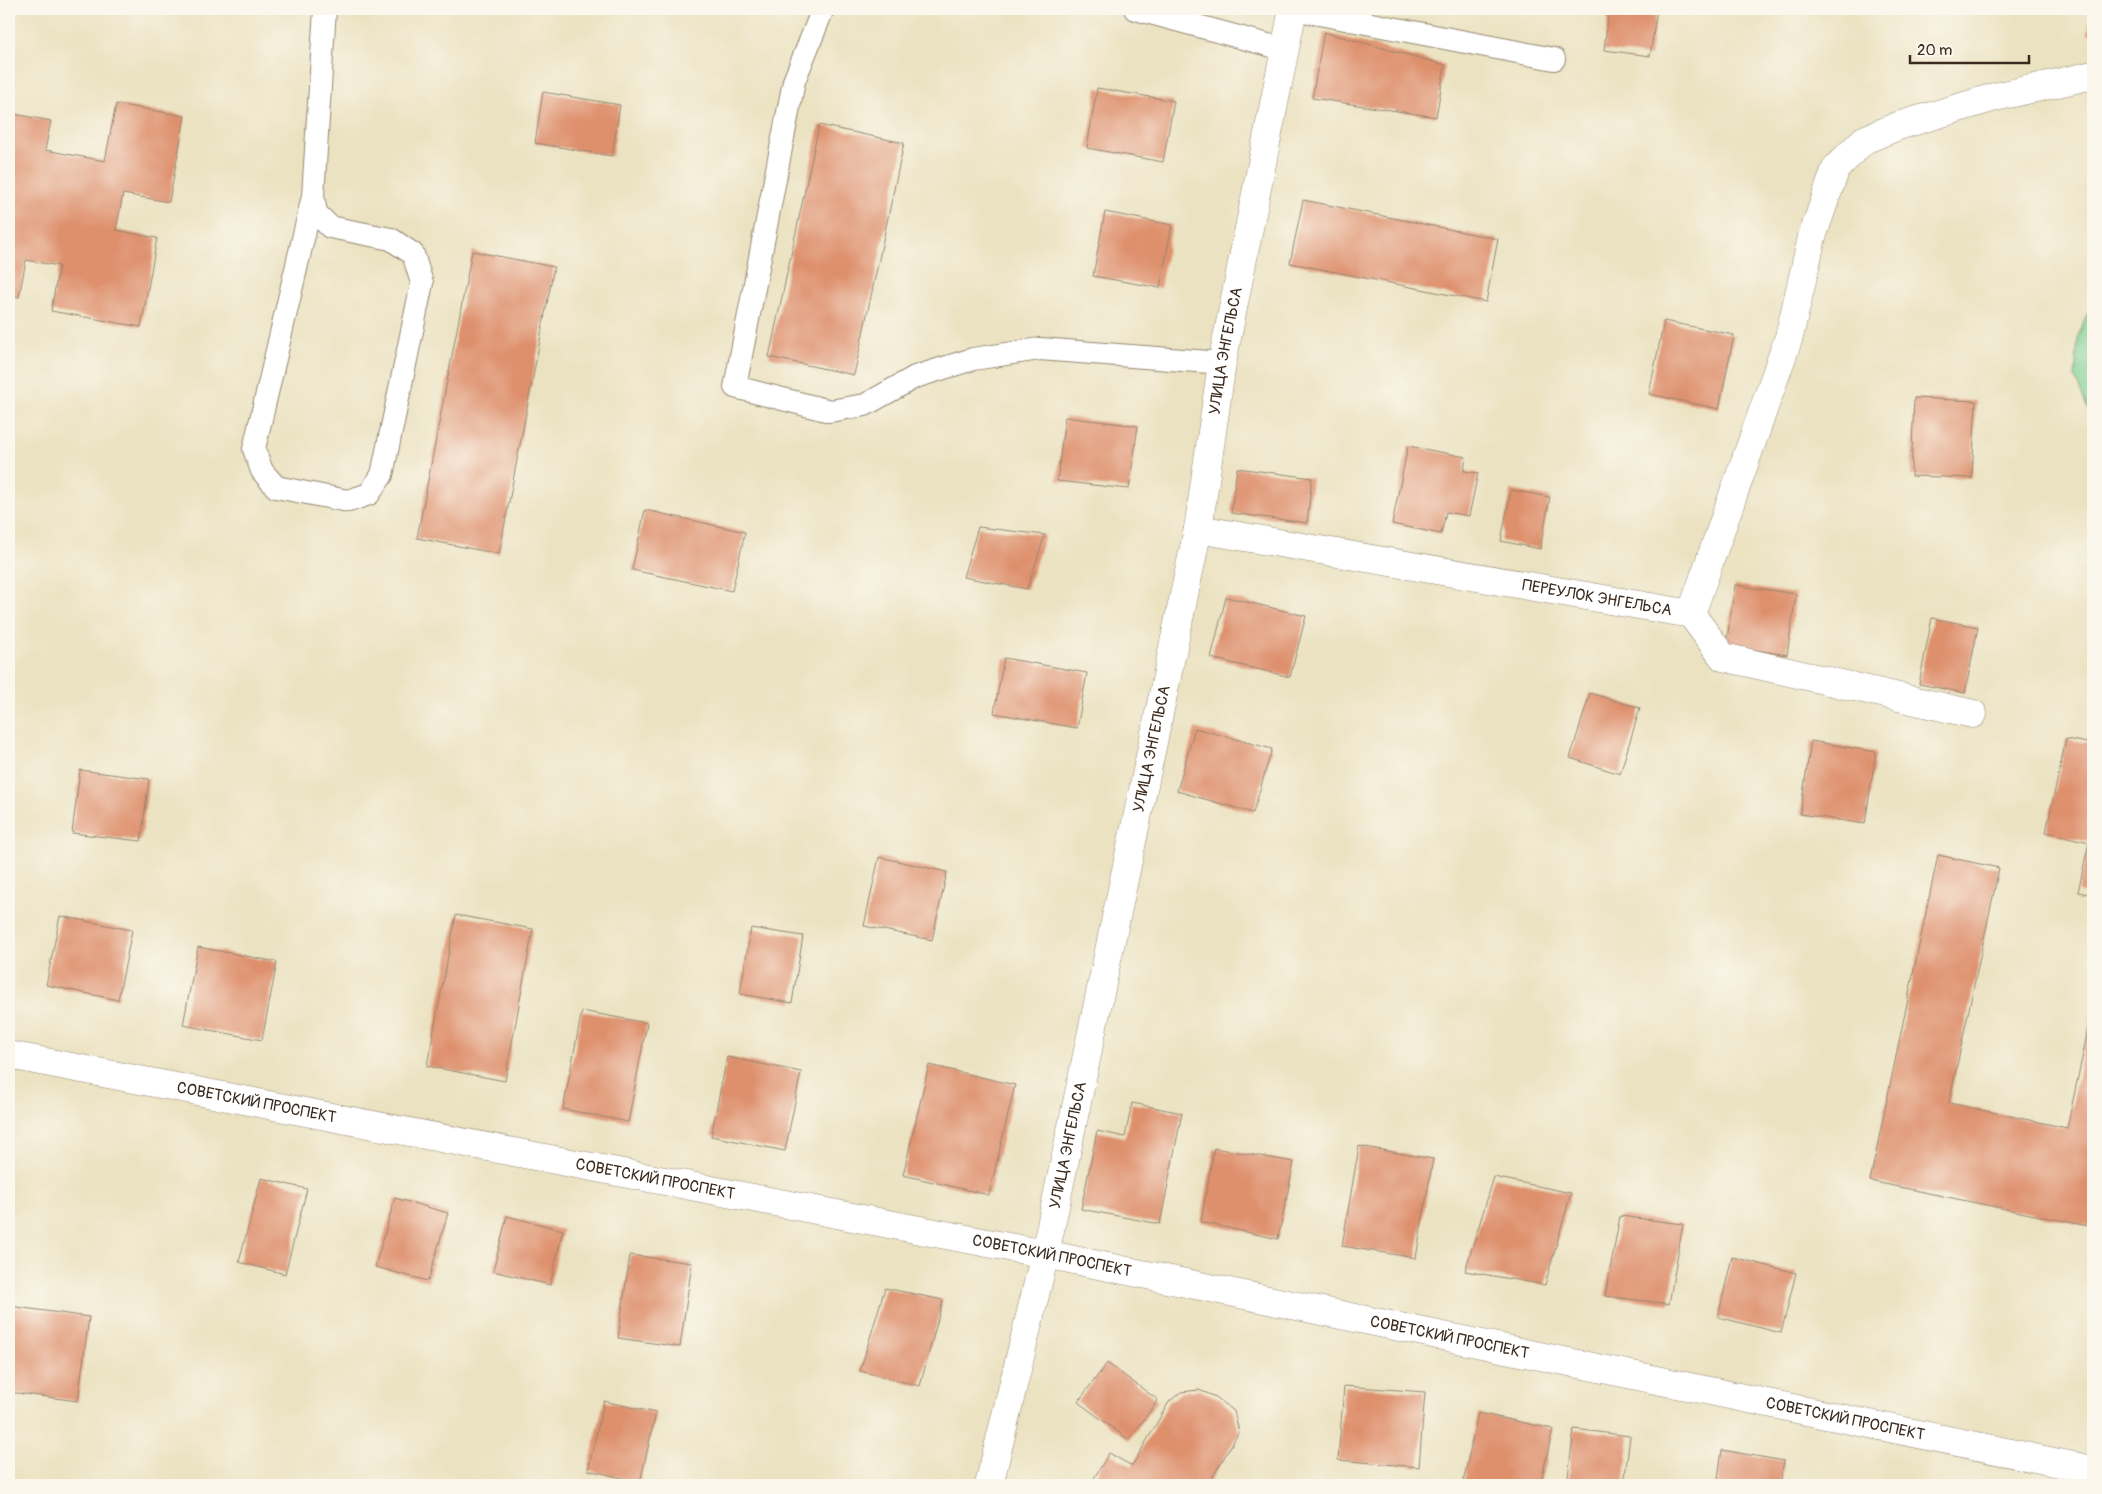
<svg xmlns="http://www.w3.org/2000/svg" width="2102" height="1494" font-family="Pangolin,sans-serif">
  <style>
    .green { fill: #7bce91; stroke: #5b7c58 }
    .building { fill: #de906d }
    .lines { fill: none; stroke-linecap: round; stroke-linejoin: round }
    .lane-casing { stroke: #938670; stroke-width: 24 }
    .street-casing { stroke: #938670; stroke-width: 29 }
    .secondary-casing { stroke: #938670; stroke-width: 29 }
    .lane { stroke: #fff; stroke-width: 22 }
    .street { stroke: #fff; stroke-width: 28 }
    .secondary { stroke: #fff; stroke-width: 28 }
    .labels { text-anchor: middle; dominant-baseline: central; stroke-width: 5; stroke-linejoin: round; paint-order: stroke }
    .street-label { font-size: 16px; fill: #3b2a1e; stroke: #fbf7ec }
  </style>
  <rect width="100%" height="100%" fill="#fbf7ec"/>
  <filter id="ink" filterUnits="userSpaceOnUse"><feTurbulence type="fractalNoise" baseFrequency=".02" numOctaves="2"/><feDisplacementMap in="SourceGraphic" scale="10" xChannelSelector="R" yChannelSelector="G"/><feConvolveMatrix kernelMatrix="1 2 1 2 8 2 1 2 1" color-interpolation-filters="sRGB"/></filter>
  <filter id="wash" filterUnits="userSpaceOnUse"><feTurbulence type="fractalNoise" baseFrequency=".0096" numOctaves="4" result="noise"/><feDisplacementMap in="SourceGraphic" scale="20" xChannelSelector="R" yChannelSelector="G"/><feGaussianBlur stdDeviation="1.12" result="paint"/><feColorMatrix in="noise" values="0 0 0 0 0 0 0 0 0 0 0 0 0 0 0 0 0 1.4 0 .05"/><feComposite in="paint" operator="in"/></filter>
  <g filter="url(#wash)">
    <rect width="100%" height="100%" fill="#ebe2c1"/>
    <path class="green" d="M 2093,300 L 2093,422 L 2075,378 L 2078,336 Z"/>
    <g id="blocks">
      <path class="building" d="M 1609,9 L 1657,9 L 1650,56 L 1604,50 Z
        M 2091,9 L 2093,9 L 2093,33 L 2088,34 Z
        M 1324,32 L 1445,65 L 1436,117 L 1312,98 Z
        M 1097,88 L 1174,101 L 1163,162 L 1087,148 Z
        M 543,92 L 620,105 L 612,156 L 535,143 Z
        M 116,104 L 185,116 L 169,202 L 123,194 L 116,230 L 157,238 L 141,327 L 51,311 L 59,266 L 26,260 L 19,297 L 9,295 L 9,113 L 51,121 L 45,150 L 105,161 Z
        M 819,125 L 904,143 L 854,375 L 769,357 Z
        M 1303,200 L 1498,239 L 1486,302 L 1290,263 Z
        M 1105,212 L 1172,225 L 1160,288 L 1093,276 Z
        M 472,251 L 554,267 L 499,554 L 417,538 Z
        M 1664,321 L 1734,335 L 1719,409 L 1649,394 Z
        M 1914,398 L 1976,401 L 1972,478 L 1911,476 Z
        M 1065,417 L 1138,426 L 1129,489 L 1057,481 Z
        M 1408,446 L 1466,457 L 1464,471 L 1478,473 L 1469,516 L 1446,512 L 1441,534 L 1392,524 Z
        M 1237,468 L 1312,478 L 1307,523 L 1231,513 Z
        M 1511,490 L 1550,497 L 1540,549 L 1501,541 Z
        M 645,510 L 745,532 L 732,591 L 632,570 Z
        M 978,527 L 1045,535 L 1027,589 L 963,577 Z
        M 1735,585 L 1796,594 L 1787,655 L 1726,645 Z
        M 1226,597 L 1306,616 L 1290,677 L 1211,658 Z
        M 1932,618 L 1978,627 L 1965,693 L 1919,684 Z
        M 1004,658 L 1087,673 L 1077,728 L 994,713 Z
        M 1590,693 L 1640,708 L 1620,774 L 1570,758 Z
        M 1195,728 L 1272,749 L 1253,813 L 1177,791 Z
        M 2066,739 L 2093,744 L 2093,895 L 2078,892 L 2089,842 L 2046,832 Z
        M 1811,741 L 1876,752 L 1865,824 L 1800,814 Z
        M 80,770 L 149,779 L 141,841 L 72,833 Z
        M 1938,855 L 1999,868 L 1949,1103 L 2067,1128 L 2093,1007 L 2093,1227 L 1870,1181 Z
        M 879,857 L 947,872 L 932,940 L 864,926 Z
        M 456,915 L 533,929 L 505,1081 L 427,1066 Z
        M 60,916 L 132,930 L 118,1000 L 46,985 Z
        M 751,928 L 803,936 L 792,1003 L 740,994 Z
        M 198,947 L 277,962 L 262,1040 L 183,1025 Z
        M 582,1011 L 647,1023 L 628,1122 L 563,1109 Z
        M 727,1057 L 801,1072 L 785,1151 L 711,1136 Z
        M 929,1065 L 1015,1085 L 989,1195 L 903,1175 Z
        M 1132,1103 L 1182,1113 L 1160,1224 L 1081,1209 L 1097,1131 L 1125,1137 Z
        M 1359,1146 L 1433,1159 L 1416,1258 L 1342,1246 Z
        M 1214,1148 L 1294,1162 L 1278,1239 L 1201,1222 Z
        M 1494,1177 L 1571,1193 L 1545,1285 L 1465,1271 Z
        M 261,1178 L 307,1189 L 285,1274 L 239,1262 Z
        M 395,1198 L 448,1213 L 428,1281 L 375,1267 Z
        M 507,1216 L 563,1230 L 550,1285 L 493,1271 Z
        M 1620,1216 L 1683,1224 L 1669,1304 L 1605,1296 Z
        M 630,1255 L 692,1263 L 680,1347 L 618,1338 Z
        M 1732,1257 L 1796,1273 L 1781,1333 L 1718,1317 Z
        M 885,1288 L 943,1300 L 920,1386 L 860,1371 Z
        M 9,1306 L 89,1317 L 78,1401 L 9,1392 Z
        M 1107,1363 L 1158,1400 L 1129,1440 L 1078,1402 Z
        M 1344,1386 L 1425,1392 L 1419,1467 L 1338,1460 Z
        M 1199,1390 L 1216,1397 L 1234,1411 L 1239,1432 L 1208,1485 L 1090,1485 L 1109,1453 L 1132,1466 L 1169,1402 L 1181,1392 Z
        M 604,1401 L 656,1413 L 640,1482 L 588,1470 Z
        M 1478,1413 L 1553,1429 L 1540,1485 L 1475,1485 L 1463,1483 Z
        M 1574,1429 L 1630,1436 L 1624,1485 L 1567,1485 Z
        M 1722,1450 L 1784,1461 L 1780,1485 L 1717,1485 Z"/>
    </g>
  </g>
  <g filter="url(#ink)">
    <use href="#blocks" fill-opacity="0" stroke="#938670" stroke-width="1"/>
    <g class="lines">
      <defs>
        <path id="lane" d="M 823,9 L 794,81 L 735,387 L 830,411 L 865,405 L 915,377 L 973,359 L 1040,349 L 1222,363
          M 1135,9 L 1283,49
          M 1293,9 L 1554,59
          M 313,196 L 254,449 L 262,471 L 276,487 L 348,501 L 369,494 L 382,475 L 422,283 L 413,254 L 391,239 L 330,227 L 316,213 L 313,196 L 325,9"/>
        <g id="street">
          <path id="s1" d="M 1198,529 L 1691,614 L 1723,657 L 1973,714"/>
          <path d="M 1691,614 L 1789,337 L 1812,237 L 1836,168 L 1864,140 L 1898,126 L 1995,97 L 2093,75"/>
          <path id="s2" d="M 989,1485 L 1045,1254 L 1198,529 L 1222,363 L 1293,9"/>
        </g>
        <g id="secondary">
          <path id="s3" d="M 9,1055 L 1045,1254 L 2093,1470"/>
        </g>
      </defs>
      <use href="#lane" class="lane-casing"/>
      <use href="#street" class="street-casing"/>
      <use href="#secondary" class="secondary-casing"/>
      <use href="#lane" class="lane"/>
      <use href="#street" class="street"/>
      <use href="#secondary" class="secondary"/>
    </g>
  </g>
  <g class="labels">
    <g class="street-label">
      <text stroke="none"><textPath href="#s2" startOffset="1159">УЛИЦА ЭНГЕЛЬСА</textPath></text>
      <text stroke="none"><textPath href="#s1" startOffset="405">ПЕРЕУЛОК ЭНГЕЛЬСА</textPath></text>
      <text stroke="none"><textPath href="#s2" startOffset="754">УЛИЦА ЭНГЕЛЬСА</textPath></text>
      <text stroke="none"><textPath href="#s3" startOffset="252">СОВЕТСКИЙ ПРОСПЕКТ</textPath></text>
      <text stroke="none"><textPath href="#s2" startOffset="349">УЛИЦА ЭНГЕЛЬСА</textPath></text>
      <text stroke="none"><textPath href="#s3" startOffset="658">СОВЕТСКИЙ ПРОСПЕКТ</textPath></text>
      <text stroke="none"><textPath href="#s3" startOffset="1062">СОВЕТСКИЙ ПРОСПЕКТ</textPath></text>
      <text stroke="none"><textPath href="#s3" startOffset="1468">СОВЕТСКИЙ ПРОСПЕКТ</textPath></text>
      <text stroke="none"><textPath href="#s3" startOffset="1872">СОВЕТСКИЙ ПРОСПЕКТ</textPath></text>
    </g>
  </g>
  <rect width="2102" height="1494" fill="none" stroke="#fbf7ec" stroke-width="30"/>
  <path d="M1910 55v8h119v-8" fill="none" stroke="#3b2a1e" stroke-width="2.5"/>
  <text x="1917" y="55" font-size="15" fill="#3b2a1e" stroke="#fbf7ec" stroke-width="4" paint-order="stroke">20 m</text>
</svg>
